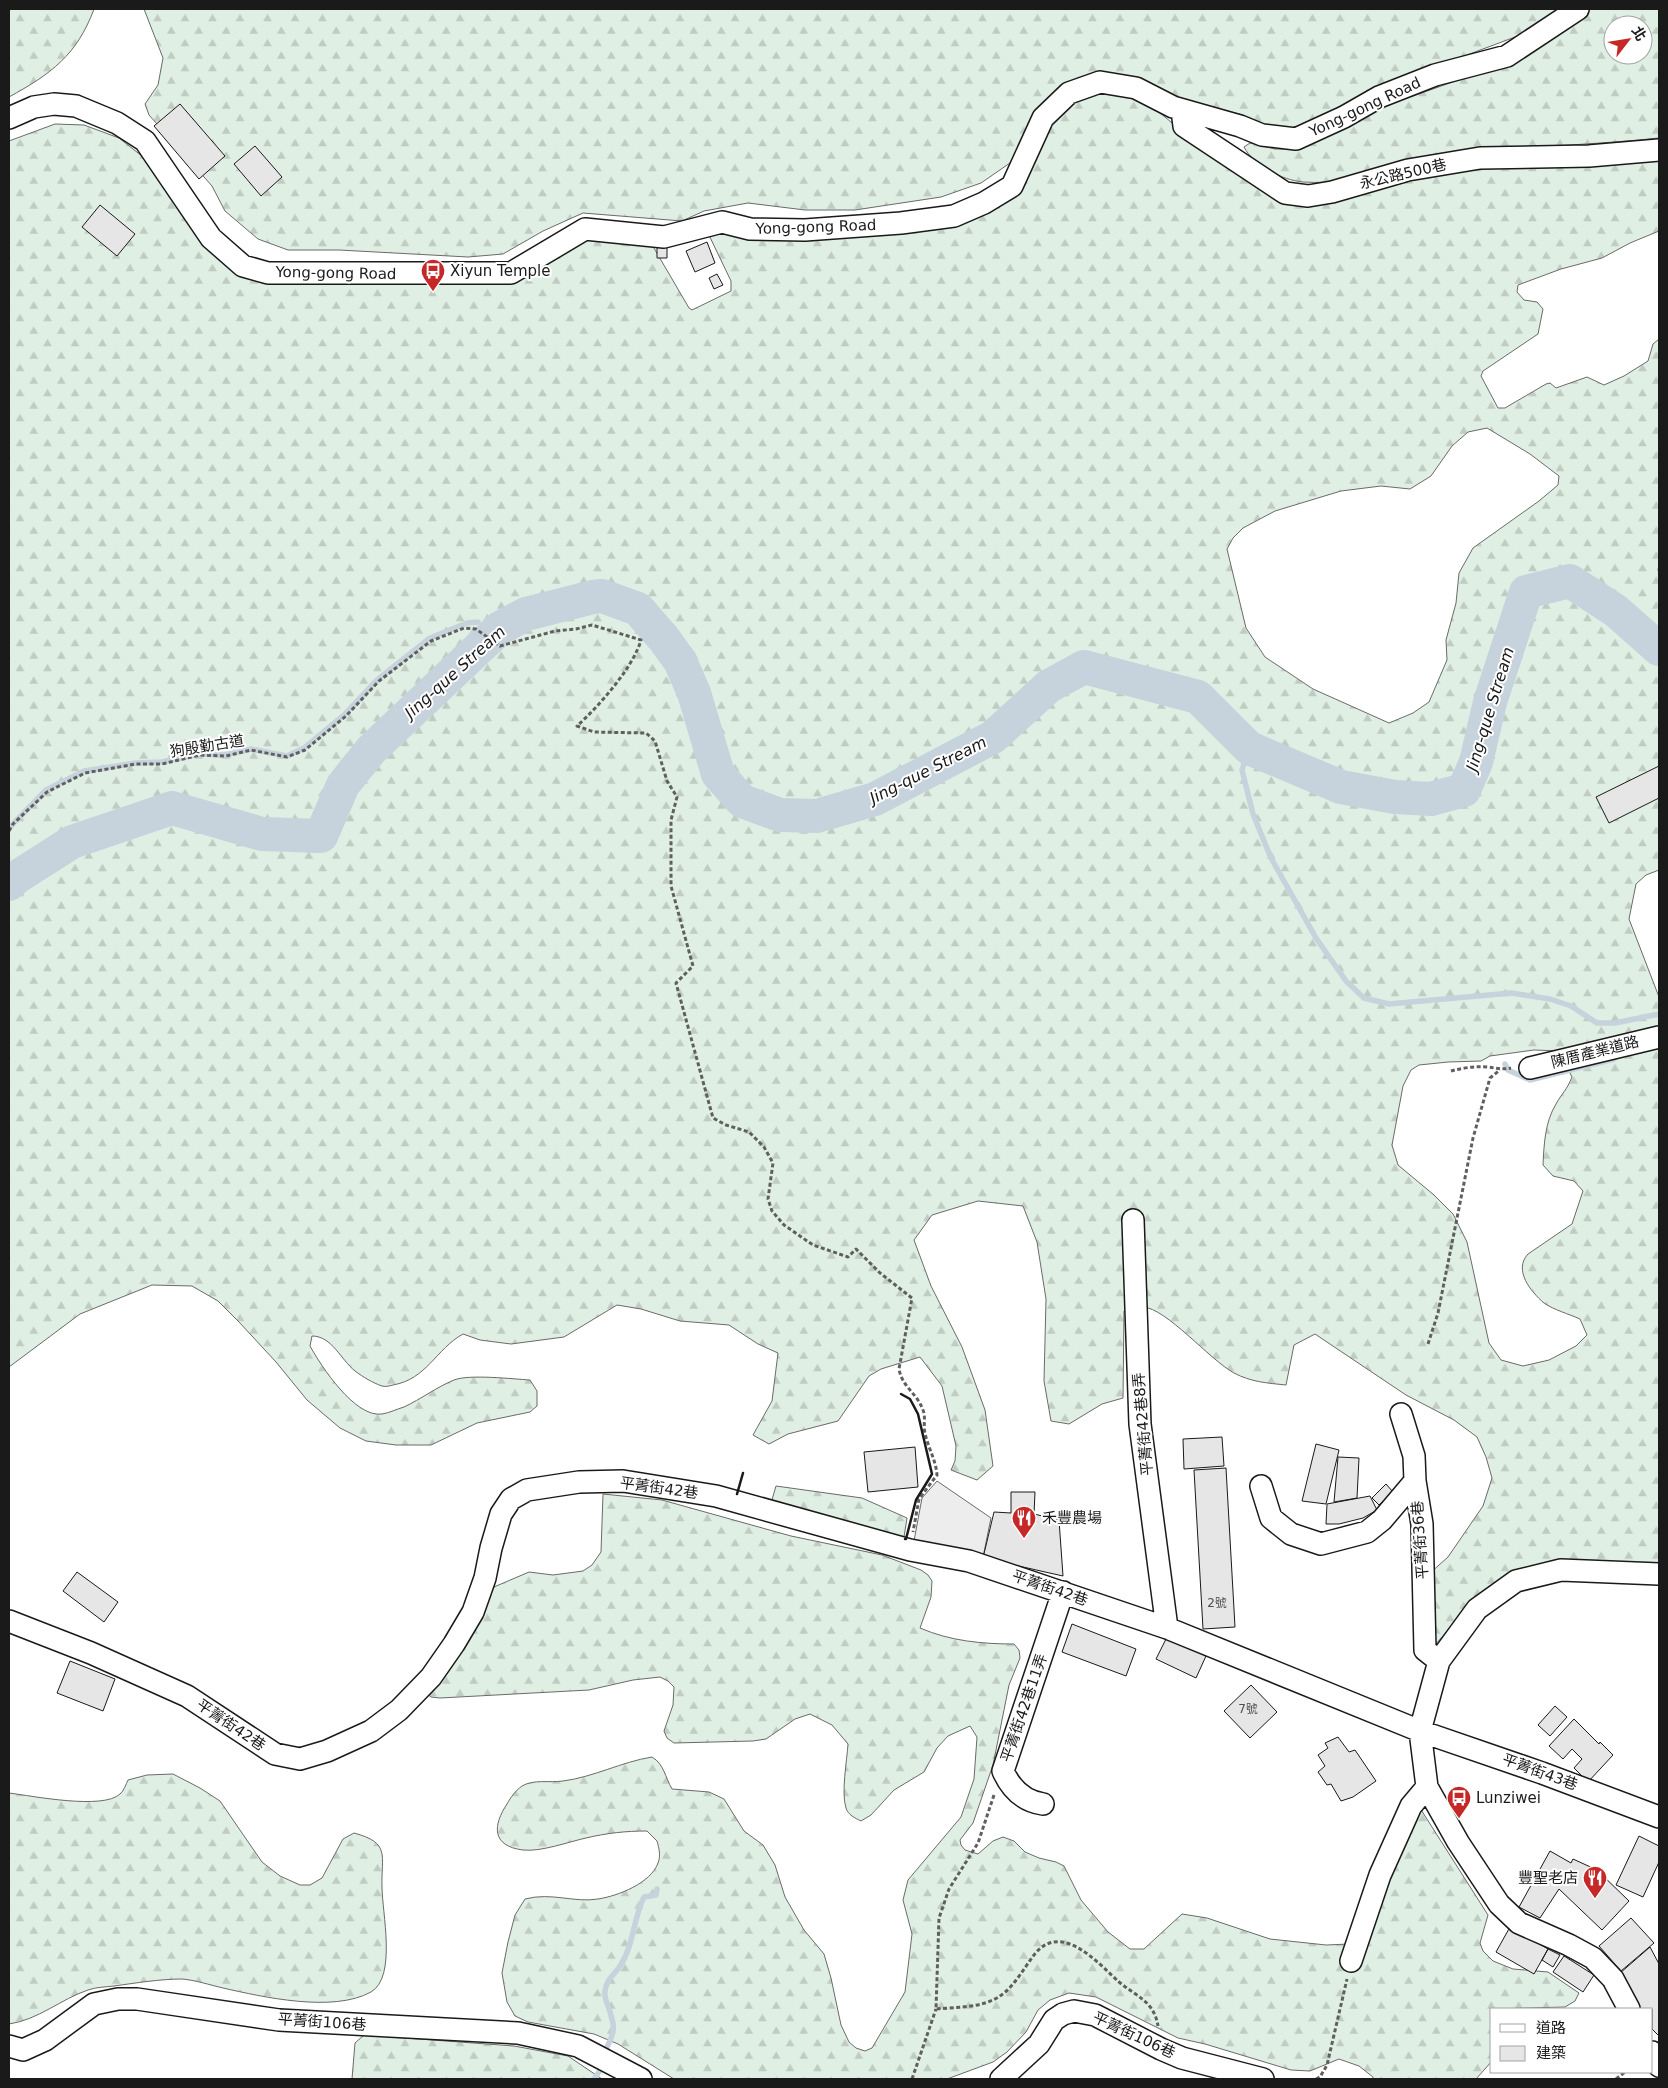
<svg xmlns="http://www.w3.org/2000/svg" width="1668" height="2088" font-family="'DejaVu Sans','Noto Sans TC',sans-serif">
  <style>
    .forest { fill: url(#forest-firs); stroke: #6a6a6a; fill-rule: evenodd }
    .parking { fill: #ededed; stroke: #6a6a6a }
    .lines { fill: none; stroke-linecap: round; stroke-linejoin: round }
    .stream { stroke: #c6d2dc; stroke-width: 5.5 }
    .river { stroke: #c6d2dc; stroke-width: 34 }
    .building { fill: #e6e6e6; stroke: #1a1a1a }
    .minor-casing { stroke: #1a1a1a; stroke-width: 24 }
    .path { stroke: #5f5f5f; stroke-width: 3; stroke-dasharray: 4 2.5; stroke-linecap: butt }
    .minor { stroke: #fff; stroke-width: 21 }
    .wall { stroke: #1a1a1a; stroke-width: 2.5 }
    .labels { text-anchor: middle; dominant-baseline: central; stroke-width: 4; stroke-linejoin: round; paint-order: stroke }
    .number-label { font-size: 12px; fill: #4d4d4d }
    .street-label { font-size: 15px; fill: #1a1a1a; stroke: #fff }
    .poi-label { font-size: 15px; fill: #1a1a1a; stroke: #fff; text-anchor: start }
    .water-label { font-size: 16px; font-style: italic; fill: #1a1a1a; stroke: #fff }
  </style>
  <defs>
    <pattern id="forest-firs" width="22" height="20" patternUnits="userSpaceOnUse" patternTransform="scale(1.25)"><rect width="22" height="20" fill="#e0efe3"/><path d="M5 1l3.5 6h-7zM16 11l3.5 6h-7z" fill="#c0ccc2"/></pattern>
  </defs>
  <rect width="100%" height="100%" fill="#fff"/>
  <path class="forest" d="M 9,9 L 94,9 C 77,55 51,74 9,97 Z
    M 144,9 L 1560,9 L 1515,37 L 1435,67 L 1303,128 L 1282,131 L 1267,127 L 1243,115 L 1163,94 L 1108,73 L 1019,150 L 1010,163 L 981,183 L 941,197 L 855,210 L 805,210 L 748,203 L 704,211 L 682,221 L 583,213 L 543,231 L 503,254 L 468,257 L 339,250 L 288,250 L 258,239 L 225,211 L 212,186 L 149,115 L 145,104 L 158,85 L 163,58 Z
    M 1590,9 L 1659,9 L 1659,138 C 1604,144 1548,145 1493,152 C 1432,161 1365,186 1303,182 C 1282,180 1254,166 1244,147 L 1250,143 L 1275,149 L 1290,149 L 1382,107 L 1478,73 L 1564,30 ZM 1613,25 L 1643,25 L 1643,55 L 1613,55 Z
    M 1092,90 L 1139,95 L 1217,161 L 1282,195 L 1473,165 L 1659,157 L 1659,231 L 1630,243 L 1602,258 L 1561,269 L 1518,285 L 1517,292 L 1524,300 L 1537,302 L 1543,309 L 1538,334 L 1483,371 L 1481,376 L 1498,408 L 1505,408 L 1546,384 L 1550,383 L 1556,388 L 1587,377 L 1604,385 L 1624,376 L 1648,361 L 1653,344 L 1659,339 L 1659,567 L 1658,569 L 1659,575 L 1659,870 L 1646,875 L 1636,884 L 1629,919 L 1659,997 L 1659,1564 L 1515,1571 L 1482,1592 L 1435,1645 L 1429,1574 L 1448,1557 L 1483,1506 L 1492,1478 L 1486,1457 L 1477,1437 L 1454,1420 L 1406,1395 L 1315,1334 L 1294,1345 L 1286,1385 C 1267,1383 1251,1382 1234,1373 C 1210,1360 1166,1308 1143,1307 C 1138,1307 1130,1310 1124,1311 L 1123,1398 L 1102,1404 L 1069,1424 L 1051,1421 L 1044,1381 L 1046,1299 L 1037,1242 L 1023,1206 L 978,1201 L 932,1215 L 914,1240 L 931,1286 L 962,1347 L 985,1410 L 993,1466 L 977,1480 L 951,1470 L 955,1461 L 956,1446 L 942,1386 L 920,1357 L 881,1369 L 869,1376 L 838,1421 L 788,1434 L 769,1444 L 753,1435 L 772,1401 L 778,1353 L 758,1344 L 729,1325 L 680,1321 L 641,1309 L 617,1305 L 564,1337 L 511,1344 L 480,1340 L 463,1334 C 436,1349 427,1379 393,1385 C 389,1386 386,1387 382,1386 C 373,1383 363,1377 355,1371 C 341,1360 332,1336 312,1336 L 310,1346 C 321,1366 355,1418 382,1414 C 389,1413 397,1409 404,1407 C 421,1399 437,1387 454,1380 C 469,1374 513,1379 530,1380 L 537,1391 L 537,1406 L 530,1412 L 477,1423 L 431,1445 L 396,1445 L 366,1441 L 340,1428 L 307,1400 L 276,1362 L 239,1322 L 218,1301 L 192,1286 L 152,1285 L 80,1314 L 9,1367 L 9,141 L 55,124 L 84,125 L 119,138 L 147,160 L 209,251 L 229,266 L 452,283 L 586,237 L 651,243 L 689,308 L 692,310 L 731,291 L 731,281 L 707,231 L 984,210 L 1065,104 ZM 1487,428 L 1530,454 L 1559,476 L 1558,485 L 1539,501 L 1473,548 L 1459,573 L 1456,603 L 1446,640 L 1447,660 L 1429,702 L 1413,713 L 1389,723 L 1313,689 L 1265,657 L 1246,628 L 1227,549 L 1233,538 L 1243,528 L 1275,511 L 1341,491 L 1381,486 L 1410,489 L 1431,476 L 1452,446 L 1468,432 ZM 1534,1050 L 1559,1051 L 1572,1077 C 1567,1090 1562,1093 1556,1104 C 1545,1122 1544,1144 1543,1165 L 1553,1176 L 1574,1181 L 1583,1191 L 1572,1224 L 1528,1254 C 1513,1270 1531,1292 1544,1303 C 1554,1310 1569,1314 1580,1319 L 1587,1335 L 1576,1346 L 1549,1360 L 1523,1366 L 1501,1360 L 1489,1343 L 1467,1242 L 1453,1214 L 1434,1195 L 1398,1165 L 1392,1145 L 1403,1086 L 1411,1070 L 1419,1065 L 1448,1062 L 1481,1061 L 1490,1056 Z
    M 776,1486 L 862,1498 L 907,1518 L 904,1537 L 771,1503 Z
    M 603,1494 L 662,1500 L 791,1536 L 882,1555 L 921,1570 L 928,1575 L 932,1581 L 931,1597 L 920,1628 C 950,1641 982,1644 1014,1644 L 1019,1650 L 1020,1658 L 1009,1685 L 993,1765 L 973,1823 L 960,1840 L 961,1845 L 965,1850 L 978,1854 L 993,1841 L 1003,1837 L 1014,1841 L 1025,1852 L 1039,1858 L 1056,1862 L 1064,1866 L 1081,1900 L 1108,1932 L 1130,1949 L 1144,1949 L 1182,1914 L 1207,1918 L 1270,1939 L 1326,1945 L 1349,1944 L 1418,1805 L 1488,1915 L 1480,1943 L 1483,1951 L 1493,1961 L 1513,1969 L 1548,1972 L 1579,1993 L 1575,2001 L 1565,2007 L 1492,2009 L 1492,2061 L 1476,2079 L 1373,2079 L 1373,2077 L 1359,2066 L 1339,2059 L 1310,2071 L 1291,2070 L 1205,2044 L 1178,2038 L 1096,1997 L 1069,1993 L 1050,2000 L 1038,2010 L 1026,2032 L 1007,2052 L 993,2062 L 947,2079 L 674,2079 L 618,2044 L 594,2034 L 528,2022 L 515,2016 L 507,2002 L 502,1973 L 508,1942 L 515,1915 L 525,1899 C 552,1892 574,1903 598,1899 C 618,1896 651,1883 658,1863 C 661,1856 659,1848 657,1841 L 647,1831 C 626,1831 607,1833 586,1838 C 568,1842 541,1852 523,1850 C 491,1846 493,1825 507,1804 C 511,1797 515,1791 522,1786 C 534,1779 549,1783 563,1781 C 594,1777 621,1762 652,1757 C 664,1764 665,1777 672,1789 L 709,1792 L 724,1799 L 744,1831 L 763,1845 L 775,1865 L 785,1897 L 804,1930 L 824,1954 L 831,1978 L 841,2025 L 849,2042 L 856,2048 L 865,2051 L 872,2048 L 905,1992 L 912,1934 L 903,1900 L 908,1880 L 961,1817 L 974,1779 L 977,1737 L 970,1726 L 948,1736 L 937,1748 L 924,1772 L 894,1790 L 871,1815 L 861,1821 C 855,1818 848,1815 846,1808 C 841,1793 847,1760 848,1744 L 832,1725 L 810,1714 L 795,1719 L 766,1739 L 753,1741 L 674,1743 L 667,1738 L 664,1731 L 673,1705 L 674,1687 L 668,1681 L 660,1677 L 633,1680 L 589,1690 L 440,1698 L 431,1697 L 426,1693 L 458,1646 L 494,1587 L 529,1572 L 553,1575 L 583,1571 L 592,1565 L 601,1552 Z
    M 173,1774 L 200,1788 L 220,1801 L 262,1862 L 280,1876 L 300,1885 L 310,1885 L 322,1878 L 343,1839 L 354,1833 C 391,1843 381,1855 382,1887 C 382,1912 397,1977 371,1992 C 333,2013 263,1997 223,1988 C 210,1985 195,1980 182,1979 C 160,1979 136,1983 114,1986 C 106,1987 96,1987 88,1990 C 61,1999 38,2020 9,2024 L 9,1793 C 33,1796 103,1810 120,1794 C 124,1791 126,1784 128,1780 L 147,1775 Z
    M 364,2035 L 514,2046 L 568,2056 L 602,2079 L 352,2079 L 355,2043 Z"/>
  <path class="parking" d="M 937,1481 L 991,1518 L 983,1557 L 914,1541 L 922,1498 Z"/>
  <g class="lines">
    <path class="stream" d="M 493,620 L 526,614
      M 1249,748 L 1242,770 L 1253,814 L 1271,858 L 1316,938 L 1346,981 L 1364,998 L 1389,1004 L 1511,993 L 1550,999 L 1571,1006 L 1597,1023 L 1615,1023 L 1659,1014
      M 9,828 L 46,790 L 84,771 L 136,763 L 162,762 L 199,754 L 225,755 L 251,749 L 287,756 L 304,748 L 345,714 L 377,680 L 430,638 L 467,623 L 478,622
      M 1505,1064 L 1508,1070 L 1530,1080 L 1614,1059
      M 606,2049 C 616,2030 615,2026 608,2006 C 606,2001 604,1997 605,1991 C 606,1980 614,1975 620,1966 C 634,1945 633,1919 644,1897 L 656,1895 L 657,1889
      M 594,2079 L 601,2069"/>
    <path class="river" d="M 9,884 L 17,877 L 72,842 L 172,808 L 262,834 L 321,836 L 343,785 L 371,750 L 500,628 L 526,614 L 593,597 L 602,596 L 638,609 L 664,639 L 680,661 L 694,693 L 718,774 L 742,801 L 780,815 L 817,816 L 875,799 L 993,737 L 1049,686 L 1084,667 L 1198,697 L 1249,748 L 1341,787 L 1395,797 L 1431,799 L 1464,790 L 1476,762 L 1490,702 L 1526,592 L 1570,581 L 1616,611 L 1659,649"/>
  </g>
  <path class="building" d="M 180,104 L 225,156 L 199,179 L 154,126 Z
    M 255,146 L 282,177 L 261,196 L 234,164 Z
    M 100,205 L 135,234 L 117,256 L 82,227 Z
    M 707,242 L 715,263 L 695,272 L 686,251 Z
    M 667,244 L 667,258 L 657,258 L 657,245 Z
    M 717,274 L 723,285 L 714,289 L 709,278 Z
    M 1659,766 L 1659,798 L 1609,823 L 1596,797 Z
    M 1222,1437 L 1224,1466 L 1184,1469 L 1183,1439 Z
    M 1316,1444 L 1339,1450 L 1326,1504 L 1302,1501 Z
    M 915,1447 L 918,1487 L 868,1492 L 864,1452 Z
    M 1338,1457 L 1359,1458 L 1357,1498 L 1334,1502 Z
    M 1226,1468 L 1235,1627 L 1203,1629 L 1194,1470 Z
    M 1386,1484 L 1393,1492 L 1379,1505 L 1372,1498 Z
    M 1011,1492 L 1035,1492 L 1034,1514 L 1059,1520 L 1063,1576 L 983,1558 L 994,1512 L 1011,1513 Z
    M 1370,1496 L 1377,1510 L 1363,1518 L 1339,1524 L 1326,1524 L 1327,1504 Z
    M 77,1572 L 118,1602 L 104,1622 L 63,1591 Z
    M 1072,1624 L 1136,1649 L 1126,1676 L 1062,1652 Z
    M 1167,1637 L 1206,1656 L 1196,1678 L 1156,1659 Z
    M 70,1661 L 115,1679 L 103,1711 L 57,1693 Z
    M 1251,1685 L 1277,1712 L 1250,1738 L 1224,1711 Z
    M 1555,1706 L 1567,1717 L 1550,1736 L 1538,1725 Z
    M 1574,1719 L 1599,1744 L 1600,1742 L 1613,1755 L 1588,1782 L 1574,1768 L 1582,1759 L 1572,1749 L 1563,1759 L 1549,1746 Z
    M 1338,1737 L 1349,1752 L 1355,1750 L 1376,1781 L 1353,1797 L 1341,1801 L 1331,1784 L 1327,1785 L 1318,1772 L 1325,1766 L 1318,1755 L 1328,1748 L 1325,1743 Z
    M 1639,1836 L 1659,1846 L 1659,1862 L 1643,1897 L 1616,1885 Z
    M 1550,1851 L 1571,1863 L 1573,1859 L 1597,1870 L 1629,1901 L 1602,1930 L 1559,1889 L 1540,1918 L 1519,1907 Z
    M 1631,1918 L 1654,1943 L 1621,1971 L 1599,1946 Z
    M 1510,1927 L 1548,1949 L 1534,1974 L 1496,1952 Z
    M 1650,1947 L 1659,1964 L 1659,2036 L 1652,2029 L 1652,2009 L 1640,2009 L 1619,1974 Z
    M 1548,1949 L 1560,1955 L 1553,1967 L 1542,1960 Z
    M 1564,1956 L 1594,1975 L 1583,1992 L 1553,1972 Z"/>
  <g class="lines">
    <defs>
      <path id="minor" d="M 1182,110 L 1184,126 L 1285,193 L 1308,196 L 1332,192 L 1408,170 L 1480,158 L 1589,156 L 1659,150
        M 9,118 L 34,107 L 54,104 L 76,106 L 117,123 L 145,141 L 211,238 L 243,266 L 268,273 L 511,273 L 585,229 L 664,237 L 722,222 L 750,229 L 805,230 L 901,223 L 954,216 L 984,203 L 1012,186 L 1043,118 L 1069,93 L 1100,82 L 1136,88 L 1173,107 L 1240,126 L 1262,135 L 1296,139 L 1344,117 L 1379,97 L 1435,75 L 1507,56 L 1578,9
        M 1530,1068 L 1659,1037
        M 1133,1220 L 1140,1424 L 1167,1628
        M 1401,1414 L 1414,1456 L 1415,1481 L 1422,1524 L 1425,1650 L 1439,1661
        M 1261,1486 L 1271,1518 L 1291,1534 L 1321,1544 L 1367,1532 L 1382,1520 L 1415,1481
        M 9,1621 L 91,1653 L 187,1696 L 275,1754 L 300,1759 L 327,1751 L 371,1731 L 399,1710 L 431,1677 L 454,1644 L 473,1612 L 485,1578 L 491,1548 L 501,1514 L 511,1499 L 527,1490 L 579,1482 L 623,1481 L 716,1496 L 910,1550 L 969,1561 L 1167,1628 L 1420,1731 L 1542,1773 L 1659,1817
        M 1043,1804 C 1023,1801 1011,1789 1003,1771 L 1063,1592
        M 1351,1961 L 1380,1875 L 1411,1806 L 1427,1787
        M 1629,2009 L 1613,1979 L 1593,1958 L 1569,1945 L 1519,1923 L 1499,1904 L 1458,1842 L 1427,1787 L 1420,1731 L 1439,1661 L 1477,1609 L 1516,1581 L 1561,1570 L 1659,1574
        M 9,2046 L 23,2050 L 45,2040 L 94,2004 L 118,1999 L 137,1999 L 279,2020 L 518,2033 L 578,2046 L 641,2079
        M 1652,2052 L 1659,2066
        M 1001,2079 L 1039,2044 L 1054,2020 L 1063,2014 L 1074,2011 L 1095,2015 L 1161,2049 L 1182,2058 L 1263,2079"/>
    </defs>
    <use href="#minor" class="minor-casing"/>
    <path class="path" d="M 9,831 L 13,824 L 47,792 L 85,773 L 136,764 L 162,764 L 200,755 L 226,756 L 251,750 L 287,757 L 305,750 L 346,716 L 379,681 L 431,641 L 464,628 L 476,629 L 500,646 L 555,631 L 576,629 L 592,625 L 641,640 C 633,668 598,707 577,726 L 594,732 L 646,733 L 655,741 L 667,781 L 677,797 L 671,820 L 671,886 L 693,966 L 676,983 L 713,1118 L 726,1125 L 749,1132 L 764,1147 L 773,1163 L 768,1199 L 772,1211 L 784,1225 L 813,1245 L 848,1257 L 856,1249 L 880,1273 L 912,1298 L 899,1369 C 902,1387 917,1393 923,1410 C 926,1417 923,1426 925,1433 C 928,1448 936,1460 937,1475 L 919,1499 L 913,1532
      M 1451,1071 C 1462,1068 1475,1066 1487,1067 C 1497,1068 1501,1070 1511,1068
      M 1428,1344 L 1438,1313 L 1473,1138 L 1490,1078 L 1500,1070
      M 994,1795 L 978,1843 L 949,1889 L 939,1918 L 936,2009 C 956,2007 983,2008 1000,1996 C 1014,1987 1024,1968 1034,1955 C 1061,1920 1098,1963 1119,1982 C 1137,1997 1154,2001 1158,2026
      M 912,2079 L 936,2009
      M 1316,2079 L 1320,2077 L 1327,2065 L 1347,1979
      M 1616,2079 L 1625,2072"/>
    <use href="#minor" class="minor"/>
    <path class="wall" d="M 901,1394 L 910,1399 L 918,1414 L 932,1474 L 916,1500 L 906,1539 L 905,1539
      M 737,1494 L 743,1473"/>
  </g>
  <defs>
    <symbol id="bus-pin" viewBox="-11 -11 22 30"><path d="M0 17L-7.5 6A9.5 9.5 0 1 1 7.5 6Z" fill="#c62828" stroke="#fff"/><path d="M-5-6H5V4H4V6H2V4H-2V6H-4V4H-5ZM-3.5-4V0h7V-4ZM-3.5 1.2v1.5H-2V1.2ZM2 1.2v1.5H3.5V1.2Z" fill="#fff"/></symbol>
    <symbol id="restaurant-pin" viewBox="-11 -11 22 30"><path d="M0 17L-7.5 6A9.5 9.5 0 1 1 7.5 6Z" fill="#c62828" stroke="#fff"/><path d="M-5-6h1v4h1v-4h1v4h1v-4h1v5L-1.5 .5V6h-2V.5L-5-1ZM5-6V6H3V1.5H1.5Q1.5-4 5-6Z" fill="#fff"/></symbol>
  </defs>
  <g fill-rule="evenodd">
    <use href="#bus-pin" x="419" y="257" width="28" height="38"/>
    <use href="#restaurant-pin" x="1010" y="1504" width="28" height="38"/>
    <use href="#bus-pin" x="1445" y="1784" width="28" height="38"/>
    <use href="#restaurant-pin" x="1581" y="1864" width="28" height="38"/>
  </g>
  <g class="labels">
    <g class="number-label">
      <text x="1217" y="1603">2號</text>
      <text x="1248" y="1709">7號</text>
    </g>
    <g class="street-label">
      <text transform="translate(1365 107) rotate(-25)">Yong-gong Road</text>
      <text transform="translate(1403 174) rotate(-13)">永公路500巷</text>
      <text transform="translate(816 227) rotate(-2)">Yong-gong Road</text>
      <text transform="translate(336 273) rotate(1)">Yong-gong Road</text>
      <text transform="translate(207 746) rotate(-9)">狗殷勤古道</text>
      <text transform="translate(1595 1052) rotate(-14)">陳厝產業道路</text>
      <text transform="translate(1143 1424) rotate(-95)">平菁街42巷8弄</text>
      <text transform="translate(659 1488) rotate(8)">平菁街42巷</text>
      <text transform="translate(1420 1540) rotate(-94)">平菁街36巷</text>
      <text transform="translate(1050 1588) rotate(19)">平菁街42巷</text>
      <text transform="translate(1024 1708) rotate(-71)">平菁街42巷11弄</text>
      <text transform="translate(231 1725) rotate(34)">平菁街42巷</text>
      <text transform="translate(1540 1772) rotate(20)">平菁街43巷</text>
      <text transform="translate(322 2022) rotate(4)">平菁街106巷</text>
      <text transform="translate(1134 2035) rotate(25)">平菁街106巷</text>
    </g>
    <g class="poi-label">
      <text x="450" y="271">Xiyun Temple</text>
      <text x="1042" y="1518">禾豐農場</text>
      <text x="1476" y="1798">Lunziwei</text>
      <text x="1578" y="1878" text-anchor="end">豐聖老店</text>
    </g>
    <g class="water-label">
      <text transform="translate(455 672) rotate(-42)">Jing-que Stream</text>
      <text transform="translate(1490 709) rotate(-73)">Jing-que Stream</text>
      <text transform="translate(928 770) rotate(-27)">Jing-que Stream</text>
    </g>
  </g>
  <rect width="1668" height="2088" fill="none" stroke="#1a1a1a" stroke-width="20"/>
  <rect x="1490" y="2008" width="162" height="65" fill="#ffffff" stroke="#a3a3a3"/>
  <rect x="1500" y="2024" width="25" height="8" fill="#ffffff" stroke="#a3a3a3"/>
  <text x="1536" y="2033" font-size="15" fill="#1a1a1a">道路</text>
  <rect x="1500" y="2046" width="25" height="15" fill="#e6e6e6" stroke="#a3a3a3"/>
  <text x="1536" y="2058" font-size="15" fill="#1a1a1a">建築</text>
  <g transform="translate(1628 40) rotate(59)"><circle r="24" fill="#ffffff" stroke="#a3a3a3"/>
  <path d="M0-4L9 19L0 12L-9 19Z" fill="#c62828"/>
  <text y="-8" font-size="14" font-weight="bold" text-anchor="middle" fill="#1a1a1a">北</text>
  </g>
</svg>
